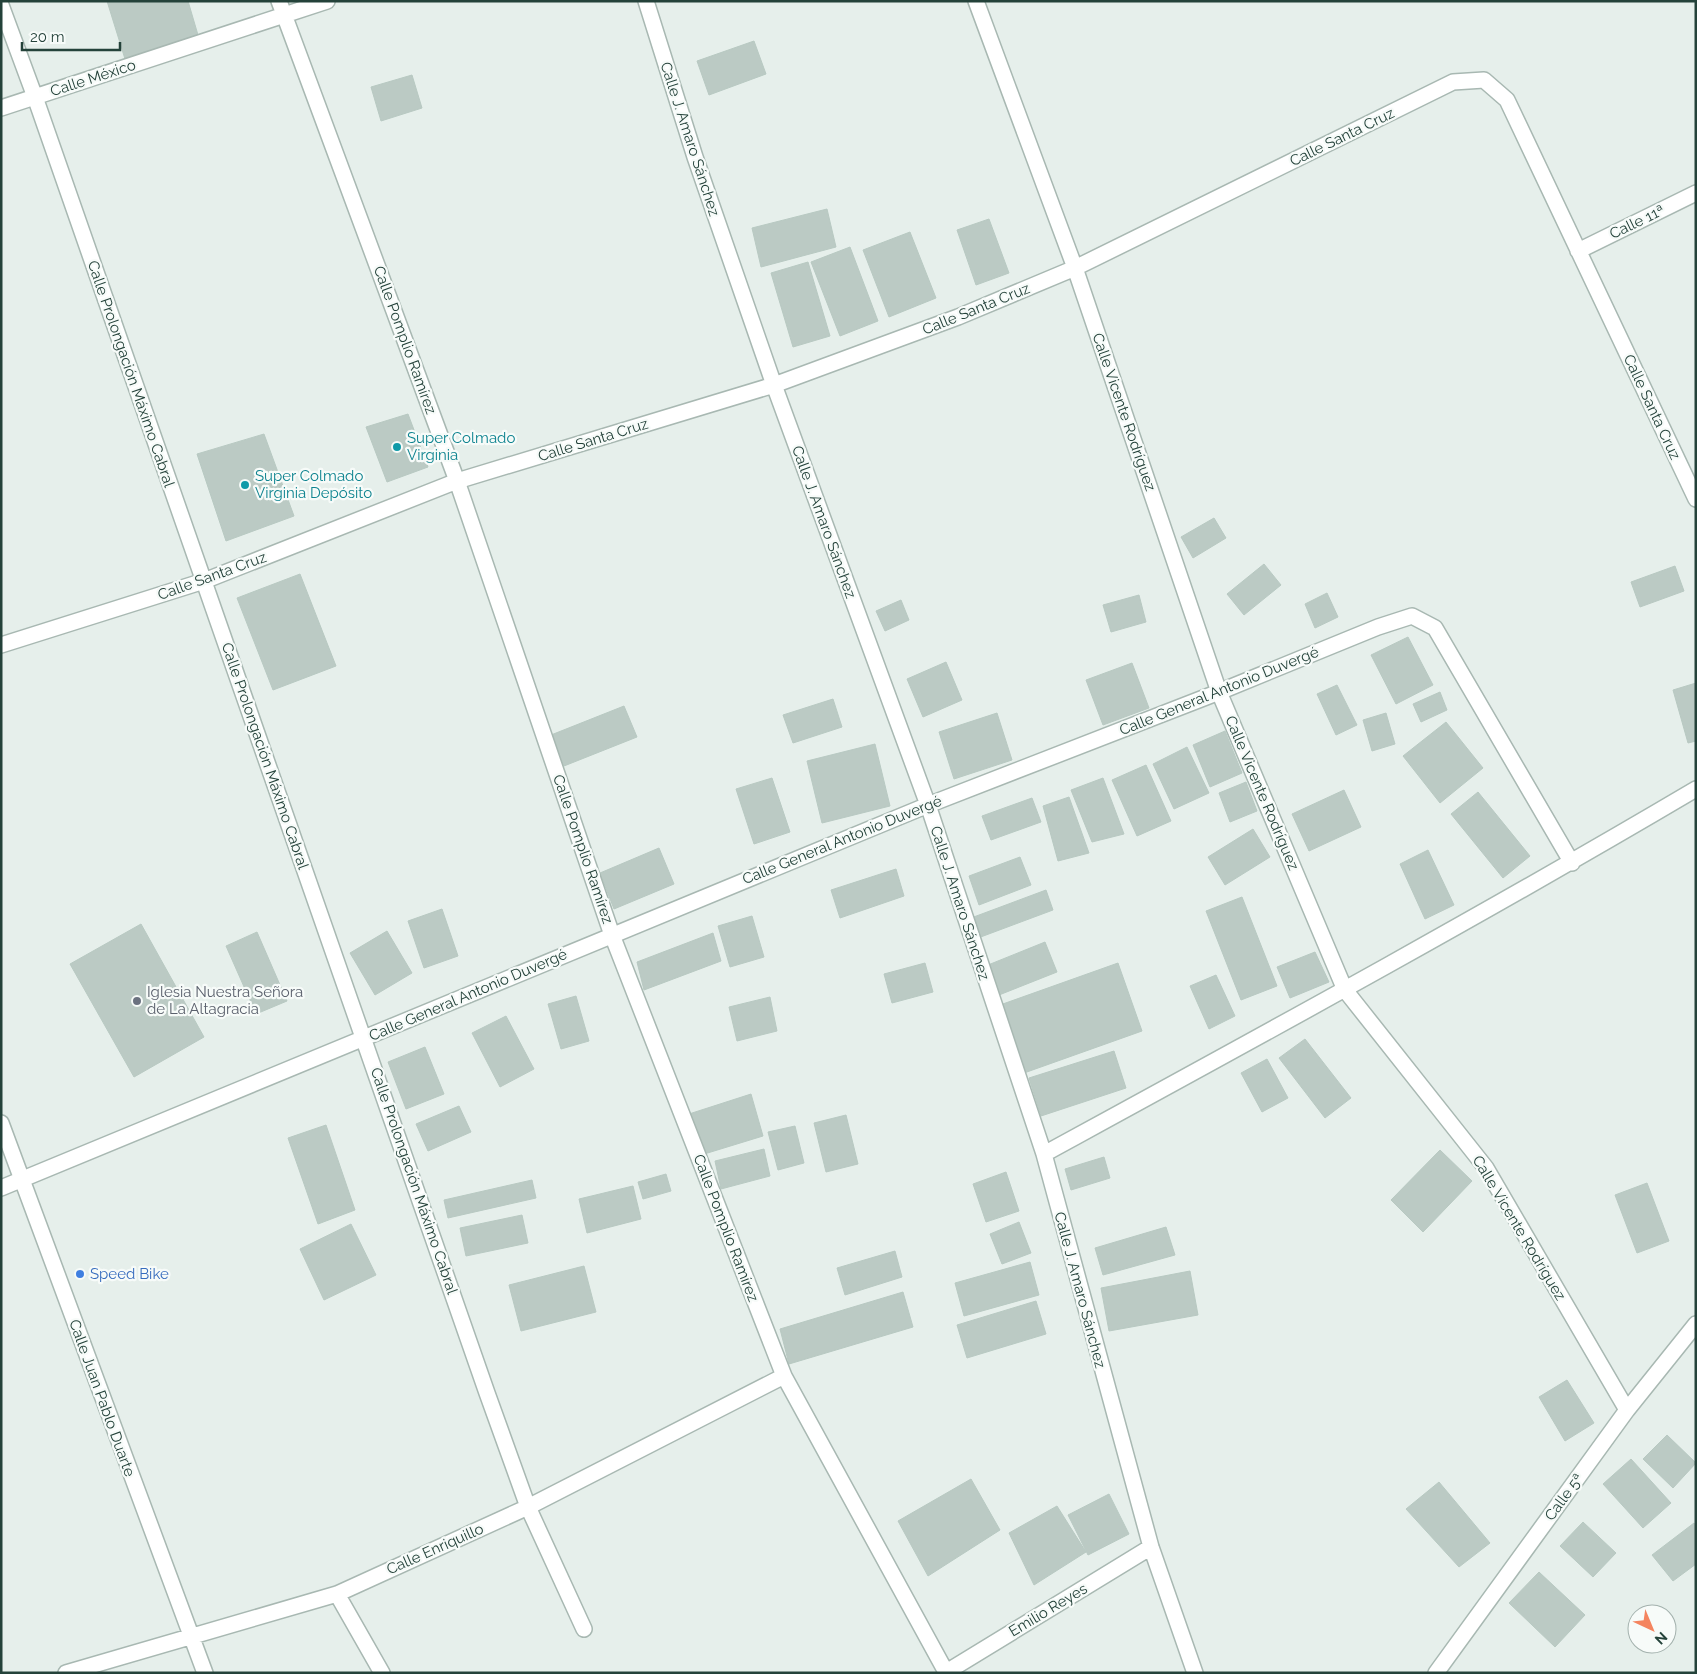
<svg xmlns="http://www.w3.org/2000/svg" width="1697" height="1674" font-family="Raleway,sans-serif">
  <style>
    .building { fill: #bbcac4; stroke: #b8c9c2 }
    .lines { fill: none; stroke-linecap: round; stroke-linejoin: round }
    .minor-casing { stroke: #a8b8b2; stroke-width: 18 }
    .minor { stroke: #fff; stroke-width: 15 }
    .culture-dot { fill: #0f9aa8; stroke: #f7fbf9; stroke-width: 2 }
    .worship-dot { fill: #6b7280; stroke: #f7fbf9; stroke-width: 2 }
    .shop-dot { fill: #3f7fe0; stroke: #f7fbf9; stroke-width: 2 }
    .labels { text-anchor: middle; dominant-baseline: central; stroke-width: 4.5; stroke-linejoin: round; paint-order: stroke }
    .street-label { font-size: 15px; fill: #24423a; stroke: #f7fbf9 }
    .culture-label { font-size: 15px; fill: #0d838f; stroke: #f7fbf9; text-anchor: start }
    .worship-label { font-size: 15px; fill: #5b616d; stroke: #f7fbf9; text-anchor: start }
    .shop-label { font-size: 15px; fill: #366cbe; stroke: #f7fbf9; text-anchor: start }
  </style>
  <rect width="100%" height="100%" fill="#e6efeb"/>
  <path class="building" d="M 107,1 L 188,1 L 198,35 L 125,59 Z
    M 754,41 L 766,74 L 709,95 L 697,61 Z
    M 412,75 L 422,108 L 381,121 L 371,87 Z
    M 827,209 L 836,247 L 761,267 L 752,228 Z
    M 989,219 L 1009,273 L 976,285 L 957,230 Z
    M 910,232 L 936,298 L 889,317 L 863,250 Z
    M 850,247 L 878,321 L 840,336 L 811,262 Z
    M 808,262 L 830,336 L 793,347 L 771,273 Z
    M 408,414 L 428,467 L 387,482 L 366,427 Z
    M 264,434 L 294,516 L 226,541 L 197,454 Z
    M 1214,518 L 1226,538 L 1193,558 L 1181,537 Z
    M 1264,564 L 1281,585 L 1244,615 L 1227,594 Z
    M 1675,566 L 1684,591 L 1640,607 L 1631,582 Z
    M 300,574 L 336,666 L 273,690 L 237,598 Z
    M 1327,593 L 1338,617 L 1315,628 L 1305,604 Z
    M 1139,595 L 1146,622 L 1111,632 L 1103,605 Z
    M 901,600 L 909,620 L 885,631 L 876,611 Z
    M 1408,637 L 1433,685 L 1396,704 L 1371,655 Z
    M 946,662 L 962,700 L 923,717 L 907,679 Z
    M 1132,663 L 1149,708 L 1103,725 L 1086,680 Z
    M 1696,683 L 1696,741 L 1688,743 L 1673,690 Z
    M 1337,685 L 1357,725 L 1336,735 L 1317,694 Z
    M 1440,692 L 1447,710 L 1421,722 L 1413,704 Z
    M 833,699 L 842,727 L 793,743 L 783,715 Z
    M 624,706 L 637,737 L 564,766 L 551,735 Z
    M 997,713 L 1012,760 L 954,779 L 939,732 Z
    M 1386,713 L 1395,744 L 1372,751 L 1363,720 Z
    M 1446,722 L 1483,768 L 1440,803 L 1403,756 Z
    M 1225,731 L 1242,773 L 1210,787 L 1193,745 Z
    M 875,744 L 890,806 L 822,823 L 807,761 Z
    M 1187,747 L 1209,793 L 1174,809 L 1153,764 Z
    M 1146,765 L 1171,821 L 1137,836 L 1112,780 Z
    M 772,778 L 790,832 L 754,844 L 736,789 Z
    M 1103,778 L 1124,834 L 1092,842 L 1071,790 Z
    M 1246,782 L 1257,811 L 1230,822 L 1219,793 Z
    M 1344,790 L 1361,827 L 1309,851 L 1292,814 Z
    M 1478,792 L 1530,856 L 1503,878 L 1451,814 Z
    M 1069,797 L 1089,853 L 1058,861 L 1043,806 Z
    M 1032,798 L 1041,822 L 991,840 L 982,816 Z
    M 1253,829 L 1270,857 L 1225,885 L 1208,857 Z
    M 659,848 L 674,884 L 614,909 L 600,873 Z
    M 1428,850 L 1454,905 L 1425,919 L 1400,864 Z
    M 1020,857 L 1031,885 L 979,905 L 969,876 Z
    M 896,869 L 904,896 L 840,918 L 831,890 Z
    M 1046,890 L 1053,910 L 978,938 L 971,918 Z
    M 1242,897 L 1277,986 L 1241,1000 L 1206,911 Z
    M 442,909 L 458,956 L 424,968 L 408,921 Z
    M 752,916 L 764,957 L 730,967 L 718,926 Z
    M 141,924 L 204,1037 L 134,1077 L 70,964 Z
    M 387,931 L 412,973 L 375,995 L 350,953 Z
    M 257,932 L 287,1001 L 256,1014 L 226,946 Z
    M 713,933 L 721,961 L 644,990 L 637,962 Z
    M 1045,942 L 1057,972 L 999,995 L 988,965 Z
    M 1315,952 L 1329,982 L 1290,998 L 1277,967 Z
    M 925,963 L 933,992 L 892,1003 L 884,974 Z
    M 1118,963 L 1142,1031 L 1024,1073 L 1000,1005 Z
    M 1216,975 L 1235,1016 L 1209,1029 L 1190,986 Z
    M 576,996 L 589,1041 L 561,1049 L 548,1004 Z
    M 770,997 L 777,1031 L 737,1041 L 729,1007 Z
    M 506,1016 L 534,1069 L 500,1087 L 472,1033 Z
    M 1305,1039 L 1351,1098 L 1325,1118 L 1279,1058 Z
    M 425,1047 L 444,1094 L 406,1109 L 388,1062 Z
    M 1114,1051 L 1126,1088 L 1041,1116 L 1029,1078 Z
    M 1267,1059 L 1288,1098 L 1262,1112 L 1241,1073 Z
    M 751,1094 L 763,1136 L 701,1155 L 689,1114 Z
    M 459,1106 L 471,1132 L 428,1151 L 416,1124 Z
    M 846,1115 L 858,1164 L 826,1172 L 814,1123 Z
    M 326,1125 L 355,1210 L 318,1224 L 288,1138 Z
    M 795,1126 L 804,1163 L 778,1170 L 768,1132 Z
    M 764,1149 L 770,1176 L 721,1189 L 715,1161 Z
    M 1440,1150 L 1472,1181 L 1423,1232 L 1391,1200 Z
    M 1104,1157 L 1110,1178 L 1071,1190 L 1065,1169 Z
    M 1006,1172 L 1019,1211 L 986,1222 L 973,1184 Z
    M 666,1174 L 671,1191 L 643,1199 L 638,1182 Z
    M 532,1180 L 536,1198 L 448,1218 L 444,1200 Z
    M 1647,1183 L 1669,1241 L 1637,1253 L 1615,1195 Z
    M 633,1186 L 641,1219 L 587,1233 L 579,1199 Z
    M 522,1215 L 528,1243 L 466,1256 L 460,1228 Z
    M 1019,1222 L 1031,1253 L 1002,1264 L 990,1234 Z
    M 351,1224 L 376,1275 L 324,1300 L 300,1249 Z
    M 1166,1227 L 1175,1255 L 1103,1275 L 1095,1248 Z
    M 895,1251 L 902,1277 L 845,1295 L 837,1268 Z
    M 1030,1262 L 1039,1295 L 964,1316 L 955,1283 Z
    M 584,1266 L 596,1312 L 521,1331 L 509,1285 Z
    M 1190,1271 L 1198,1315 L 1109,1331 L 1101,1288 Z
    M 903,1292 L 913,1327 L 789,1364 L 780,1329 Z
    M 1036,1301 L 1046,1334 L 967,1358 L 957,1325 Z
    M 1567,1380 L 1594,1423 L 1565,1441 L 1539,1397 Z
    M 1667,1435 L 1696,1463 L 1673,1488 L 1643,1459 Z
    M 1631,1459 L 1671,1503 L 1643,1528 L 1603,1484 Z
    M 971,1479 L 1000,1530 L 928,1576 L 898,1521 Z
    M 1439,1482 L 1490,1543 L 1459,1567 L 1406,1509 Z
    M 1109,1494 L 1129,1534 L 1088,1555 L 1068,1515 Z
    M 1057,1506 L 1086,1552 L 1034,1585 L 1009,1533 Z
    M 1583,1522 L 1616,1553 L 1593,1577 L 1560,1546 Z
    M 1694,1523 L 1696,1526 L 1696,1564 L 1673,1581 L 1652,1555 Z
    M 1539,1572 L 1585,1615 L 1555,1647 L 1509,1603 Z"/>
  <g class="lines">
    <defs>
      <path id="minor" d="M 279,1 L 457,481 L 612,935 L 784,1376 L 946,1672
        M 646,1 L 695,157 L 774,385 L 928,805 L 1044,1154 L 1151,1547 L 1195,1673
        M 976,1 L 1075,268 L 1219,692 L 1345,990 L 1486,1168 L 1627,1410
        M 1,5 L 35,97 L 487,1393 L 528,1507 L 584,1629
        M 1,108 L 327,1
        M 1578,251 L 1696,193
        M 1,645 L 204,581 L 457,481 L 774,385 L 958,317 L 1075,268 L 1453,82 L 1484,80 L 1507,100 L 1696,499
        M 1,1123 L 205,1673
        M 1044,1154 C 1262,1035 1481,916 1696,789
        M 1,1188 L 928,805 L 1219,692 L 1378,627 L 1412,616 L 1435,628 L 1572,863
        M 337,1594 L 382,1673
        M 66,1673 L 337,1594 L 528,1507 L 784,1376
        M 945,1673 L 1151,1547
        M 1436,1673 L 1627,1410 L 1696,1324"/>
    </defs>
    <use href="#minor" class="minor-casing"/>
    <use href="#minor" class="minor"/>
  </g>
  <g class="culture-dot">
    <circle cx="397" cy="447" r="5"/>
    <circle cx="245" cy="485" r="5"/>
  </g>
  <circle class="worship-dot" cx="137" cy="1001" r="5"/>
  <circle class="shop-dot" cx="80" cy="1274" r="5"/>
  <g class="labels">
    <g class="street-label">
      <text transform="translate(93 78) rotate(-18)">Calle México</text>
      <text transform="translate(1342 137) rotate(-26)">Calle Santa Cruz</text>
      <text transform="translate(690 139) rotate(72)">Calle J. Amaro Sánchez</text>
      <text transform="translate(1637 222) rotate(-26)">Calle 11ª</text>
      <text transform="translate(976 309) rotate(-22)">Calle Santa Cruz</text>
      <text transform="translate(405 340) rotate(70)">Calle Pomplio Ramírez</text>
      <text transform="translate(131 374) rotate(71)">Calle Prolongación Máximo Cabral</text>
      <text transform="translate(1652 407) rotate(65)">Calle Santa Cruz</text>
      <text transform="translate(1124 412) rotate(71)">Calle Vicente Rodríguez</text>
      <text transform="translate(593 440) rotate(-17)">Calle Santa Cruz</text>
      <text transform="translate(824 522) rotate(70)">Calle J. Amaro Sánchez</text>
      <text transform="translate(212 576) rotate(-20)">Calle Santa Cruz</text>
      <text transform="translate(1219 691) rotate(-22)">Calle General Antonio Duvergé</text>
      <text transform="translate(265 756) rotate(71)">Calle Prolongación Máximo Cabral</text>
      <text transform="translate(1262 793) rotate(67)">Calle Vicente Rodríguez</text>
      <text transform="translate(842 840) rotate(-22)">Calle General Antonio Duvergé</text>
      <text transform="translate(583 849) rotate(71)">Calle Pomplio Ramírez</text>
      <text transform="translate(960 903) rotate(72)">Calle J. Amaro Sánchez</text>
      <text transform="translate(468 995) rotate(-23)">Calle General Antonio Duvergé</text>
      <text transform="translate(414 1181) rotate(71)">Calle Prolongación Máximo Cabral</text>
      <text transform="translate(726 1228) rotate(69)">Calle Pomplio Ramírez</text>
      <text transform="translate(1519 1228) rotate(59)">Calle Vicente Rodríguez</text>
      <text transform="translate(1080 1290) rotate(75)">Calle J. Amaro Sánchez</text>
      <text transform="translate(102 1398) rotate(70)">Calle Juan Pablo Duarte</text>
      <text transform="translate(1564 1497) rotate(-54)">Calle 5ª</text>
      <text transform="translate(435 1549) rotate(-24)">Calle Enriquillo</text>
      <text transform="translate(1048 1610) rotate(-31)">Emilio Reyes</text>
    </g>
    <g class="culture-label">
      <text x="407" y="438">Super Colmado<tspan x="407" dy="17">Virginia</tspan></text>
      <text x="255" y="476">Super Colmado<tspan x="255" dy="17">Virginia Depósito</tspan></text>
    </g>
    <g class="worship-label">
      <text x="147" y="992">Iglesia Nuestra Señora<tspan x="147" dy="17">de La Altagracia</tspan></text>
    </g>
    <g class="shop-label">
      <text x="90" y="1274">Speed Bike</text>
    </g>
  </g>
  <rect width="1697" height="1674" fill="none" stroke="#24423a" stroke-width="5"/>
  <g transform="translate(1652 1629) rotate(136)"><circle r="24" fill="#f7fbf9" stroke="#a3b1ad"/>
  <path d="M0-4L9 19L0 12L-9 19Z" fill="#f4845f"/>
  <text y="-8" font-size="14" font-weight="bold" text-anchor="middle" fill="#24423a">N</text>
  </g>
  <path d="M22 42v8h98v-8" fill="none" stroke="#24423a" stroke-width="2.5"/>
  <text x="30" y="42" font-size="15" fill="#24423a" stroke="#f7fbf9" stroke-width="4" paint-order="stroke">20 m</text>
</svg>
